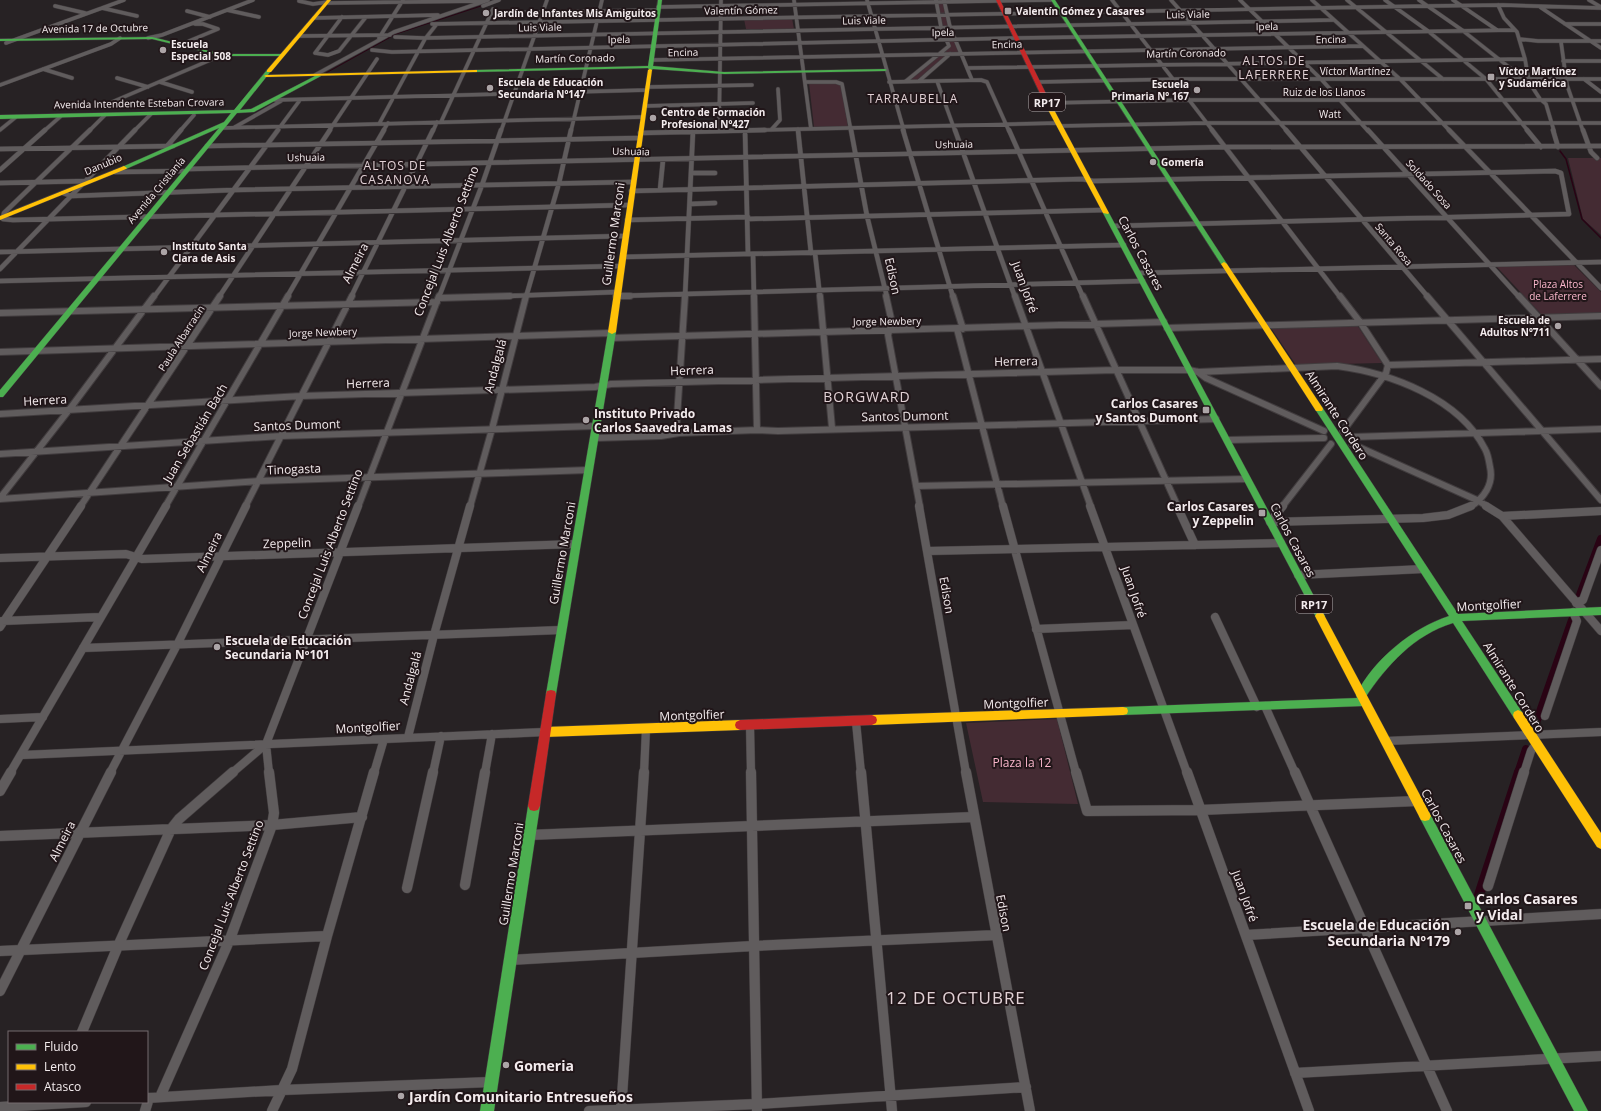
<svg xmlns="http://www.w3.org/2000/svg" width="1601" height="1111" font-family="'Open Sans',sans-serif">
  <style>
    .green { fill: #442b33 }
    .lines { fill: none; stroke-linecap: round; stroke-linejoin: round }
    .stream-far1 { stroke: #290314; stroke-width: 1 }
    .stream { stroke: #290314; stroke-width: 1.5 }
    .canal-far1 { stroke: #290314; stroke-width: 8 }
    .canal { stroke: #290314; stroke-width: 10 }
    .street-far4-casing { stroke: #413c3e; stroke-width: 4.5 }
    .street-far3-casing { stroke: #413c3e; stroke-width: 5.5 }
    .street-far2-casing { stroke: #413c3e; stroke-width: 8 }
    .street-far1-casing { stroke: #413c3e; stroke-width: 9 }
    .street-casing { stroke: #413c3e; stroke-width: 11 }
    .fast-casing { stroke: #413c3e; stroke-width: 1 }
    .slow-casing { stroke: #413c3e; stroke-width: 1 }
    .jam-casing { stroke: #413c3e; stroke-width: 1 }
    .street-far4 { stroke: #605c5d; stroke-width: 3.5 }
    .street-far3 { stroke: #605c5d; stroke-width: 4.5 }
    .street-far2 { stroke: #605c5d; stroke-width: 6 }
    .street-far1 { stroke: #605c5d; stroke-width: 8 }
    .street { stroke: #605c5d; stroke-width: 10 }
    .fast { fill: #4caf50; fill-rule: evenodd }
    .slow { fill: #ffc107; fill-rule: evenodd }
    .jam { fill: #c62828; fill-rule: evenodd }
    .poi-dot { fill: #aca5a7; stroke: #211619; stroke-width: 1.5 }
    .labels { text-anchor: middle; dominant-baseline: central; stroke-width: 4; stroke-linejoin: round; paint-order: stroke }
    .far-street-label { font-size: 10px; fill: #f3ebed; stroke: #211619 }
    .far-poi-label { font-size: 10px; font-weight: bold; fill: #f3ebed; stroke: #211619; text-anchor: start }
    .far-park-label { font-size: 10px; fill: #fbb7cc; stroke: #211619 }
    .shield { fill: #211619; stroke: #b4abad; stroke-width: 1 }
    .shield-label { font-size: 11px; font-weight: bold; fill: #f3ebed }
    .far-quarter-label { font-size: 12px; letter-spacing: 1px; fill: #e1d1d5; stroke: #211619 }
    .street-label { font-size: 12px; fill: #f3ebed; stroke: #211619 }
    .poi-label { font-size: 12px; font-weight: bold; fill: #f3ebed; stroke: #211619; text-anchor: end }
    .park-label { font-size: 12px; fill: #fbb7cc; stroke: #211619 }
    .quarter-label { font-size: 14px; letter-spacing: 1px; fill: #e1d1d5; stroke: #211619 }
    .near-poi-label { font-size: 14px; font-weight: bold; fill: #f3ebed; stroke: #211619; text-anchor: start }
    .near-quarter-label { font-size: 17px; letter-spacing: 1px; fill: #e1d1d5; stroke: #211619 }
  </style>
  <rect width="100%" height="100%" fill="#272224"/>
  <path class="green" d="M 936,0 L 943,0 L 961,53 L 950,54 L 919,80 L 907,81 L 950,46 L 942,27 Z
    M 792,18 L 794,29 L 746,29 L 744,19 Z
    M 834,82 L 841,85 L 848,127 L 814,127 L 809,83 Z
    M 1568,158 L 1601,158 L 1601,235 L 1583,219 Z
    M 1574,265 L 1601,292 L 1601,313 L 1542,315 L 1496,266 Z
    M 1357,325 L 1382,363 L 1296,365 L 1271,328 Z
    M 1057,719 L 1078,804 L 983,802 L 966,723 Z"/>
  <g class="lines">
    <path class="stream-far1" d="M 326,73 L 396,34 L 484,5"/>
    <path class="stream" d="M 1560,151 L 1566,159 L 1582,219 L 1601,238"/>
    <path class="canal-far1" d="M 1580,595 L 1601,539
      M 1536,723 L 1572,620
      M 1518,773 L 1526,749"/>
    <path class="canal" d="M 1479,895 L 1519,772"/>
    <defs>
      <path id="street-far4" d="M 794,0 L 811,129
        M 867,0 L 904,131
        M 944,0 L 950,27 L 972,80
        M 1112,0 L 1213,131
        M 1171,0 L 1287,131
        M 1240,0 L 1321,79 L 1368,131
        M 1312,0 L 1401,80 L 1450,131
        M 1347,0 L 1443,79
        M 1385,0 L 1428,31 L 1486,79 L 1528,131
        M 1419,0 L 1462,30 L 1524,79
        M 1453,0 L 1497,30
        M 1589,0 L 1601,7
        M 299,1 L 313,4 L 328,2
        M 327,3 L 482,1
        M 1498,5 L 1504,18 L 1517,32 L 1525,59 L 1529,82 L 1540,99 L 1546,104 L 1554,131
        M 55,6 L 85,13
        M 483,6 L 499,0
        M 658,7 L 1051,0
        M 1540,7 L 1601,48
        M 102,8 L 137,16
        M 227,10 L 259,17
        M 187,11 L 210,17
        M 491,13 L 658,10
        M 342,17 L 315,53 L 328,55 L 339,51 L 366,17
        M 314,18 L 438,15
        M 432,24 L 1428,6 L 1503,5 L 1601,8
        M 1565,24 L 1601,24
        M 299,36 L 390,35
        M 395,37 L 424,38 L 1333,20
        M 148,38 L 162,35 L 253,0
        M 379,38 L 403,0
        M 1519,39 L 1538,41 L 1601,41
        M 1561,42 L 1567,85 L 1583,131
        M 6,43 L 124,0
        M 184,46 L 189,41 L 218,29 L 203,24 L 195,24
        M 372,50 L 392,52 L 1016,38 L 1515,30
        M 651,60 L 1363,46
        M 1563,61 L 1601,61
        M 968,68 L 1525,59
        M 43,69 L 72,78
        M 315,75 L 394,32 L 488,0
        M 117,78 L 148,87
        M 1584,79 L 1601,92
        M 906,81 L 949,46 L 941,27 L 936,0
        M 919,81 L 950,54
        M 937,81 L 955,131
        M 160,82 L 192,92
        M 805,82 L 836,82 L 842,84 L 851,131
        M 889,82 L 981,80 L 987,82 L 1009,131
        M 1038,82 L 1181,79 L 1601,79
        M 0,85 L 111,44 L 120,38
        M 647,87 L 752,85
        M 275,100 L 647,90
        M 112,102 L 222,55
        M 1048,103 L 1189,100 L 1601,100
        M 645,106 L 753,103
        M 441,122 L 493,9
        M 379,124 L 425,39 L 436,25
        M 1059,126 L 1207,123 L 1601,123
        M 235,127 L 281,101
        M 221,128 L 643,117
        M 798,129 L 798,131
        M 0,130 L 16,117
        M 771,130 L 780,120 L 778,89
        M 44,131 L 61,116
        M 89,131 L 105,115
        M 134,131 L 151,114
        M 180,131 L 194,115
        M 277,131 L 300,100
        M 329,131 L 377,59
        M 383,131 L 388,123
        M 433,131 L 437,122
        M 501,131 L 547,0
        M 571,131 L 602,0
        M 719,131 L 721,0
        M 723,131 L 1058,123"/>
      <path id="street-far3" d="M 90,130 L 4,213 L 3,219 L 13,220 L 629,205
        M 745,130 L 748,254
        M 798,130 L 811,253
        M 851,130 L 867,216 L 887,297
        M 903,130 L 953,297
        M 955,130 L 1015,297
        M 1009,130 L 1083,297
        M 1212,130 L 1340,297
        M 1286,130 L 1428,297
        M 1368,130 L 1519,297
        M 1449,130 L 1601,288
        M 1527,130 L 1541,147
        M 1553,130 L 1558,147
        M 1583,130 L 1591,152 L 1597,158
        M 640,133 L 765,130
        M 168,145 L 181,130
        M 207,146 L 639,138
        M 0,149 L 173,146
        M 188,169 L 1225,147 L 1601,146
        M 0,170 L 45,130
        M 115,172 L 186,171
        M 691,173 L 715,173
        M 0,183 L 88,181
        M 660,190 L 663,160
        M 631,191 L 1082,179 L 1093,181 L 1555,171 L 1561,173 L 1569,214 L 1113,226
        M 63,193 L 71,196 L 233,190 L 632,182
        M 690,204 L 715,203
        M 748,219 L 1104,210
        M 627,220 L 748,217
        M 0,252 L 624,236
        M 815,253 L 820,297
        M 753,254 L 754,297
        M 622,257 L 1124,245
        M 0,269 L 135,130
        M 1139,273 L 1601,262
        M 0,281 L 621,266
        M 616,296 L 1143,281
        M 154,297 L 278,130
        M 219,297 L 330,130
        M 287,297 L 384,130
        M 351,297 L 433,130
        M 439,297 L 482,185 L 501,130
        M 481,297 L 617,292
        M 526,297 L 559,183 L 571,130
        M 685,297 L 693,131"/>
      <path id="street-far2" d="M 616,296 L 630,296
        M 754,296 L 757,430
        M 820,296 L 832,428
        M 886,296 L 892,323 L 888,335 L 920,507
        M 953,296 L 963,329
        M 1015,296 L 1091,507
        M 1083,296 L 1178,507
        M 1340,296 L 1360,322 L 1388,365
        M 1427,296 L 1601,500
        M 1519,296 L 1601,386
        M 439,298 L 510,296
        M 0,313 L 437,302
        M 1167,328 L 1601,316
        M 957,329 L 1003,507
        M 611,338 L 1164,322
        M 0,352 L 611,333
        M 1388,365 L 1601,359
        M 1198,372 L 1206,378 L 1324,431
        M 0,414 L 301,396 L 595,387 L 611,384 L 1115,370 L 1189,370 L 1198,372 L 1337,366 C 1390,373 1459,398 1485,449 C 1488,454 1489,461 1490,467 C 1494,484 1484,498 1470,507
        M 1343,431 L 1386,373 L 1388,365
        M 676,433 L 685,296
        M 1351,437 L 1601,429
        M 595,438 L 661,436 L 679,433 L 757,430 L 778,431 L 1216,419
        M 1227,440 L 1324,438
        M 1352,444 L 1479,501 L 1488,507
        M 0,454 L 281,436 L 596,426
        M 916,486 L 1246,479
        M 0,498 L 69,410 L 154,296
        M 0,499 L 258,481 L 589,470
        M 80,507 L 220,296
        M 165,507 L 288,296
        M 245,507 L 352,296
        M 358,507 L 439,296
        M 470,507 L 492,429 L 526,296
        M 1282,507 L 1331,444"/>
      <path id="street-far1" d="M 919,506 L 966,773
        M 1003,506 L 1076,773
        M 1090,506 L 1187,773
        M 1177,506 L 1195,545
        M 1486,506 L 1502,516 L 1601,511
        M 1502,516 L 1601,631
        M 1270,522 L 1423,518 L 1448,515 L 1471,506
        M 1270,522 L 1283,506
        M 928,551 L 1281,543
        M 0,558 L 126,554 L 142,559 L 576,544
        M 1298,575 L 1423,569
        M 1576,603 L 1583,600 L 1601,550
        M 1215,617 L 1257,707
        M 2,621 L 100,617
        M 0,627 L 81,506
        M 1036,629 L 1133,625
        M 83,648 L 561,630
        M 1265,706 L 1295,773
        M 1545,716 L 1577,621 L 1573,612
        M 0,719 L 43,717
        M 856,722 L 861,773
        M 750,725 L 751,773
        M 408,737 L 434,635 L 470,506
        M 1386,741 L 1601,732
        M 22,755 L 545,732
        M 10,773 L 166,506
        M 110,773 L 177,645 L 246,506
        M 232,773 L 266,744
        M 269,773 L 266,744 L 358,506
        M 374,773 L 384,739
        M 433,773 L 441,736
        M 485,773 L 492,734
        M 644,773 L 646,729
        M 1524,773 L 1531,751 L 1533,748 L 1538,747"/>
      <path id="street" d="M 751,772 L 757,1111
        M 861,772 L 892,1111
        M 966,772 L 1030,1111
        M 1076,772 L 1087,811 L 1200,810 L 1417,801
        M 1187,772 L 1309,1111
        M 1295,772 L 1447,1111
        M 0,791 L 11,772
        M 529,835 L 974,817
        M 0,836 L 272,825 L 362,817
        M 465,885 L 485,772
        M 1488,886 L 1524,772
        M 407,888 L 433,772
        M 1246,935 L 1601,914
        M 0,951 L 327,936
        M 510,960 L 753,946 L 997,935
        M 0,991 L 111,772
        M 82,1032 L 118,946 L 171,829 L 179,819 L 233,772
        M 1295,1073 L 1601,1056
        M 160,1097 L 230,939 L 272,825 L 274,813 L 269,772
        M 147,1098 L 282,1090 L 491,1082
        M 0,1107 L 86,1102
        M 145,1111 L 149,1098
        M 272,1111 L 292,1069 L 327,936 L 374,772
        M 589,1111 L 757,1104 L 1026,1087
        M 621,1111 L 644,772"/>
      <path id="fast" d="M 658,0 L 662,0 L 653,66 L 724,72 L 885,69 L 887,70 L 885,71 L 724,74 L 653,69 L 650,71 L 648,68 L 475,72 L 473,71 L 475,70 L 648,66 Z
        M 1051,0 L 1055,0 L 1227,264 L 1226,265 L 1221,264 Z
        M 152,37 L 222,54 L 283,54 L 285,55 L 283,56 L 222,56 L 152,39 L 0,41 L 0,39 Z
        M 267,70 L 271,71 L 240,110 L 251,109 L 317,75 L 321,76 L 254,112 L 237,113 L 3,397 L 0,397 L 0,390 L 219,128 L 126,169 L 122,169 L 122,167 L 224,122 L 231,113 L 0,119 L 0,115 L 234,110 Z
        M 1106,211 L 1109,213 L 1323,613 L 1325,616 L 1323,619 L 1317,619 L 1103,213 Z
        M 612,330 L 616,332 L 556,694 L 555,697 L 551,698 L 547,697 L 546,694 L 608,332 Z
        M 1319,406 L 1322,407 L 1458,614 L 1601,607 L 1601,615 L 1462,621 L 1522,712 L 1523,715 L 1522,718 L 1518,720 L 1514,718 L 1453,623 C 1414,635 1387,665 1365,698 L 1368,699 L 1369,702 L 1368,705 L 1364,706 L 1123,715 L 1119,714 L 1118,711 L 1119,708 L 1123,707 L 1357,698 L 1356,695 C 1373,660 1412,628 1449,616 L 1315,409 Z
        M 534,801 L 538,802 L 540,806 L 494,1111 L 480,1111 L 528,806 L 530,802 Z
        M 1425,811 L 1429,812 L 1588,1111 L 1574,1111 L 1421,820 L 1419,816 L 1421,812 Z"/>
      <path id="slow" d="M 327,0 L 331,0 L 271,72 L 267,72 L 267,70 Z
        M 650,69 L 652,70 L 616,332 L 612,334 L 608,332 L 648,70 Z
        M 475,70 L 477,70 L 477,72 L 266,77 L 264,76 L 266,75 Z
        M 1047,105 L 1052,106 L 1109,213 L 1108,214 L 1103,213 L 1046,106 Z
        M 124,166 L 127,168 L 126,169 L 0,220 L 0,216 Z
        M 1224,262 L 1227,264 L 1322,407 L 1323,409 L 1322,411 L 1316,411 L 1221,264 Z
        M 1320,612 L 1323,613 L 1429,812 L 1431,816 L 1429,820 L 1425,821 L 1421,820 L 1315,616 L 1317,613 Z
        M 1123,707 L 1127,708 L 1128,711 L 1127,714 L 1123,715 L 872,725 L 868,723 L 867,720 L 868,717 L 872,715 Z
        M 1518,710 L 1522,712 L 1601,833 L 1601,849 L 1597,847 L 1514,718 L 1513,715 L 1514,712 Z
        M 740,720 L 744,722 L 745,725 L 744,728 L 740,730 L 545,737 L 541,735 L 540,732 L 541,729 L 545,727 Z"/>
      <path id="jam" d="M 996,0 L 1000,0 L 1052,106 L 1051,107 L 1046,106 Z
        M 551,690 L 555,691 L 556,694 L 540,806 L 538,810 L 534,811 L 530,810 L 528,806 L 546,694 L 547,691 Z
        M 872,715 L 876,717 L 877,720 L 876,723 L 872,725 L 740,730 L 736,728 L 735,725 L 736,722 L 740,720 Z"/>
    </defs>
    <use href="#street-far4" class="street-far4-casing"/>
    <use href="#street-far3" class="street-far3-casing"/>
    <use href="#street-far2" class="street-far2-casing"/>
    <use href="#street-far1" class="street-far1-casing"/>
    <use href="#street" class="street-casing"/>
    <use href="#fast" class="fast-casing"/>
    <use href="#slow" class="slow-casing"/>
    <use href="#jam" class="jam-casing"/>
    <use href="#street-far4" class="street-far4"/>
    <use href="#street-far3" class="street-far3"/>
    <use href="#street-far2" class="street-far2"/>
    <use href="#street-far1" class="street-far1"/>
    <use href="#street" class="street"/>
    <use href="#fast" class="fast"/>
    <use href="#slow" class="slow"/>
    <use href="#jam" class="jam"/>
  </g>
  <g class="poi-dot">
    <rect x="1004" y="7" width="8" height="8" rx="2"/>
    <circle cx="486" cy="13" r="4"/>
    <circle cx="163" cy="50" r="4"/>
    <rect x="1487" y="73" width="8" height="8" rx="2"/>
    <circle cx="490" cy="88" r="4"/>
    <circle cx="1197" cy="90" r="4"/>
    <circle cx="653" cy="118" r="4"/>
    <circle cx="1153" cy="162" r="4"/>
    <circle cx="164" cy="252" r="4"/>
    <circle cx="1558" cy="326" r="4"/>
    <rect x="1202" y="406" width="8" height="8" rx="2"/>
    <circle cx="586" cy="420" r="4"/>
    <rect x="1258" y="509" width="8" height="8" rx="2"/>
    <circle cx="217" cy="647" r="4"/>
    <rect x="1464" y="902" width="8" height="8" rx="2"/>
    <circle cx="1458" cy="932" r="4"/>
    <circle cx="506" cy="1065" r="4"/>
    <circle cx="401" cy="1096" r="4"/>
  </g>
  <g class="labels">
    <g class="far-street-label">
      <text transform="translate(741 10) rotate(-1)">Valentín Gómez</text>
      <text transform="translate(1188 14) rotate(-1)">Luis Viale</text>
      <text transform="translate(864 20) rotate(-1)">Luis Viale</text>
      <text transform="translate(1267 26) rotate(-1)">Ipela</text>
      <text transform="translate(540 27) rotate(-1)">Luis Viale</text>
      <text transform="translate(95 28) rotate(-1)">Avenida 17 de Octubre</text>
      <text transform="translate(943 32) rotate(-1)">Ipela</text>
      <text transform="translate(619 39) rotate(-1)">Ipela</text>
      <text transform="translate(1331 39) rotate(-1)">Encina</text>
      <text transform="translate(1007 44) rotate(-1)">Encina</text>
      <text transform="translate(683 52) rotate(-1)">Encina</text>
      <text transform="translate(1186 53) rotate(-1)">Martín Coronado</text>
      <text transform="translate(575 58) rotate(-1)">Martín Coronado</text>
      <text x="1355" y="71">Víctor Martínez</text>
      <text x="1324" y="92">Ruiz de los Llanos</text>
      <text transform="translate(139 103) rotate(-1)">Avenida Intendente Esteban Crovara</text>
      <text x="1330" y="114">Watt</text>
      <text transform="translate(954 144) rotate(-1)">Ushuaia</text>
      <text transform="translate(631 151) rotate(1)">Ushuaia</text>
      <text transform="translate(306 157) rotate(-1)">Ushuaia</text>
      <text transform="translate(103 164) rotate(-23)">Danubio</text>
      <text transform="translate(1429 184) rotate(48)">Soldado Sosa</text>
      <text transform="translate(156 190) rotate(-50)">Avenida Cristianía</text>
      <text transform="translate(1394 244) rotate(50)">Santa Rosa</text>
      <text transform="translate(887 321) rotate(-1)">Jorge Newbery</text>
      <text transform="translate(323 332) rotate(-2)">Jorge Newbery</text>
      <text transform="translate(181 338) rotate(-57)">Paula Albarracin</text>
    </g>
    <g class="far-poi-label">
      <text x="1016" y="11">Valentín Gómez y Casares</text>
      <text x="494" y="13">Jardín de Infantes Mis Amiguitos</text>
      <text x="171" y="44">Escuela<tspan x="171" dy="12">Especial 508</tspan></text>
      <text x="1499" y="71">Víctor Martínez<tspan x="1499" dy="12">y Sudamérica</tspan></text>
      <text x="498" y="82">Escuela de Educación<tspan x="498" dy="12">Secundaria Nº147</tspan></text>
      <text x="1189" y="84" text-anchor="end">Escuela<tspan x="1189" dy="12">Primaria Nº 167</tspan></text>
      <text x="661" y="112">Centro de Formación<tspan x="661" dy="12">Profesional Nº427</tspan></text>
      <text x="1161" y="162">Gomería</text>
      <text x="172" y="246">Instituto Santa<tspan x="172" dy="12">Clara de Asis</tspan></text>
      <text x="1550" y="320" text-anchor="end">Escuela de<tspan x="1550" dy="12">Adultos Nº711</tspan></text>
    </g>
    <g class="far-park-label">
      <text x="1558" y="284">Plaza Altos<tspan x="1558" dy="12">de Laferrere</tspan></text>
    </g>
    <g class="shield">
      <rect x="1029" y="93" width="36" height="18" rx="3"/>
      <rect x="1296" y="595" width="36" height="18" rx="3"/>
    </g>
    <g class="shield-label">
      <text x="1047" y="102">RP17</text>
      <text x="1314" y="604">RP17</text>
    </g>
    <g class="far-quarter-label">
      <text x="1274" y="60">ALTOS DE<tspan x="1274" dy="14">LAFERRERE</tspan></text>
      <text x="913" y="98">TARRAUBELLA</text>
      <text x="395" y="165">ALTOS DE<tspan x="395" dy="14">CASANOVA</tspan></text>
    </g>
    <g class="street-label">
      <text transform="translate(613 234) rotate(-82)">Guillermo Marconi</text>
      <text transform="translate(446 241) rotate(-69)">Concejal Luis Alberto Settino</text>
      <text transform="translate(1141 253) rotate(62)">Carlos Casares</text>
      <text transform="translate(355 263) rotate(-63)">Almeira</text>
      <text transform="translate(893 276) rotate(78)">Edison</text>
      <text transform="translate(1025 287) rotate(70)">Juan Jofré</text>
      <text transform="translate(1016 361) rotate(-1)">Herrera</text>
      <text transform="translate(495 366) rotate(-75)">Andalgalá</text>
      <text transform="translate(692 370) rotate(-2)">Herrera</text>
      <text transform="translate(368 383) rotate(-2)">Herrera</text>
      <text transform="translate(45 400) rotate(-3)">Herrera</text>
      <text transform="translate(1337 415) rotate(57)">Almirante Cordero</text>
      <text transform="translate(905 416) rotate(-1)">Santos Dumont</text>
      <text transform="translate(297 425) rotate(-2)">Santos Dumont</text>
      <text transform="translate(195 433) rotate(-59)">Juan Sebastián Bach</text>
      <text transform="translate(294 469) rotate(-2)">Tinogasta</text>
      <text transform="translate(1293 540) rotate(62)">Carlos Casares</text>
      <text transform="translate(287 543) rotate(-2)">Zeppelin</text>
      <text transform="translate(330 544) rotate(-69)">Concejal Luis Alberto Settino</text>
      <text transform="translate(209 552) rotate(-64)">Almeira</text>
      <text transform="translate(562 553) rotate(-80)">Guillermo Marconi</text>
      <text transform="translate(1134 592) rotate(71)">Juan Jofré</text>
      <text transform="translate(947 595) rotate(80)">Edison</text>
      <text transform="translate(1489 605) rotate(-3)">Montgolfier</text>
      <text transform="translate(410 678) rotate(-75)">Andalgalá</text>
      <text transform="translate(1514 687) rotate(58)">Almirante Cordero</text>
      <text transform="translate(1016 703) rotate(-2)">Montgolfier</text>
      <text transform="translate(692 715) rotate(-2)">Montgolfier</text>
      <text transform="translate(368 727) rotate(-3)">Montgolfier</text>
      <text transform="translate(1444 826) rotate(62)">Carlos Casares</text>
      <text transform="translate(62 841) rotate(-63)">Almeira</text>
      <text transform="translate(511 874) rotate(-81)">Guillermo Marconi</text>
      <text transform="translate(231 895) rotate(-69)">Concejal Luis Alberto Settino</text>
      <text transform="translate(1245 896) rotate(70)">Juan Jofré</text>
      <text transform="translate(1004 913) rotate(79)">Edison</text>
    </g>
    <g class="poi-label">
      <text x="1198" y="403">Carlos Casares<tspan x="1198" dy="14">y Santos Dumont</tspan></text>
      <text x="594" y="413" text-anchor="start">Instituto Privado<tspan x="594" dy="14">Carlos Saavedra Lamas</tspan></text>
      <text x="1254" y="506">Carlos Casares<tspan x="1254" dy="14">y Zeppelin</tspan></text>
      <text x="225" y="640" text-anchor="start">Escuela de Educación<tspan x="225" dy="14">Secundaria Nº101</tspan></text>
    </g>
    <g class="park-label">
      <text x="1022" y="762">Plaza la 12</text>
    </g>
    <g class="quarter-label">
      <text x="867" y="396">BORGWARD</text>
    </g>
    <g class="near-poi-label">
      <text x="1476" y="898">Carlos Casares<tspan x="1476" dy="16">y Vidal</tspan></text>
      <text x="1450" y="924" text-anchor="end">Escuela de Educación<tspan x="1450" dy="16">Secundaria Nº179</tspan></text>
      <text x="514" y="1065">Gomeria</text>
      <text x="409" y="1096">Jardín Comunitario Entresueños</text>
    </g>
    <g class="near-quarter-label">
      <text x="956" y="997">12 DE OCTUBRE</text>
    </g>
  </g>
  <rect x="8" y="1031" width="140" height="72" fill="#211619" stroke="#756b6e"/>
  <rect x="16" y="1044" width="20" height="6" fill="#4caf50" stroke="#756b6e"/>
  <text x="44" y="1051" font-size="12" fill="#f3ebed">Fluido</text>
  <rect x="16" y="1064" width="20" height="6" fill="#ffc107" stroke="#756b6e"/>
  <text x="44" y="1071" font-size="12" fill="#f3ebed">Lento</text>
  <rect x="16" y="1084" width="20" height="6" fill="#c62828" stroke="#756b6e"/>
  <text x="44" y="1091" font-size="12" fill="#f3ebed">Atasco</text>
</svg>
